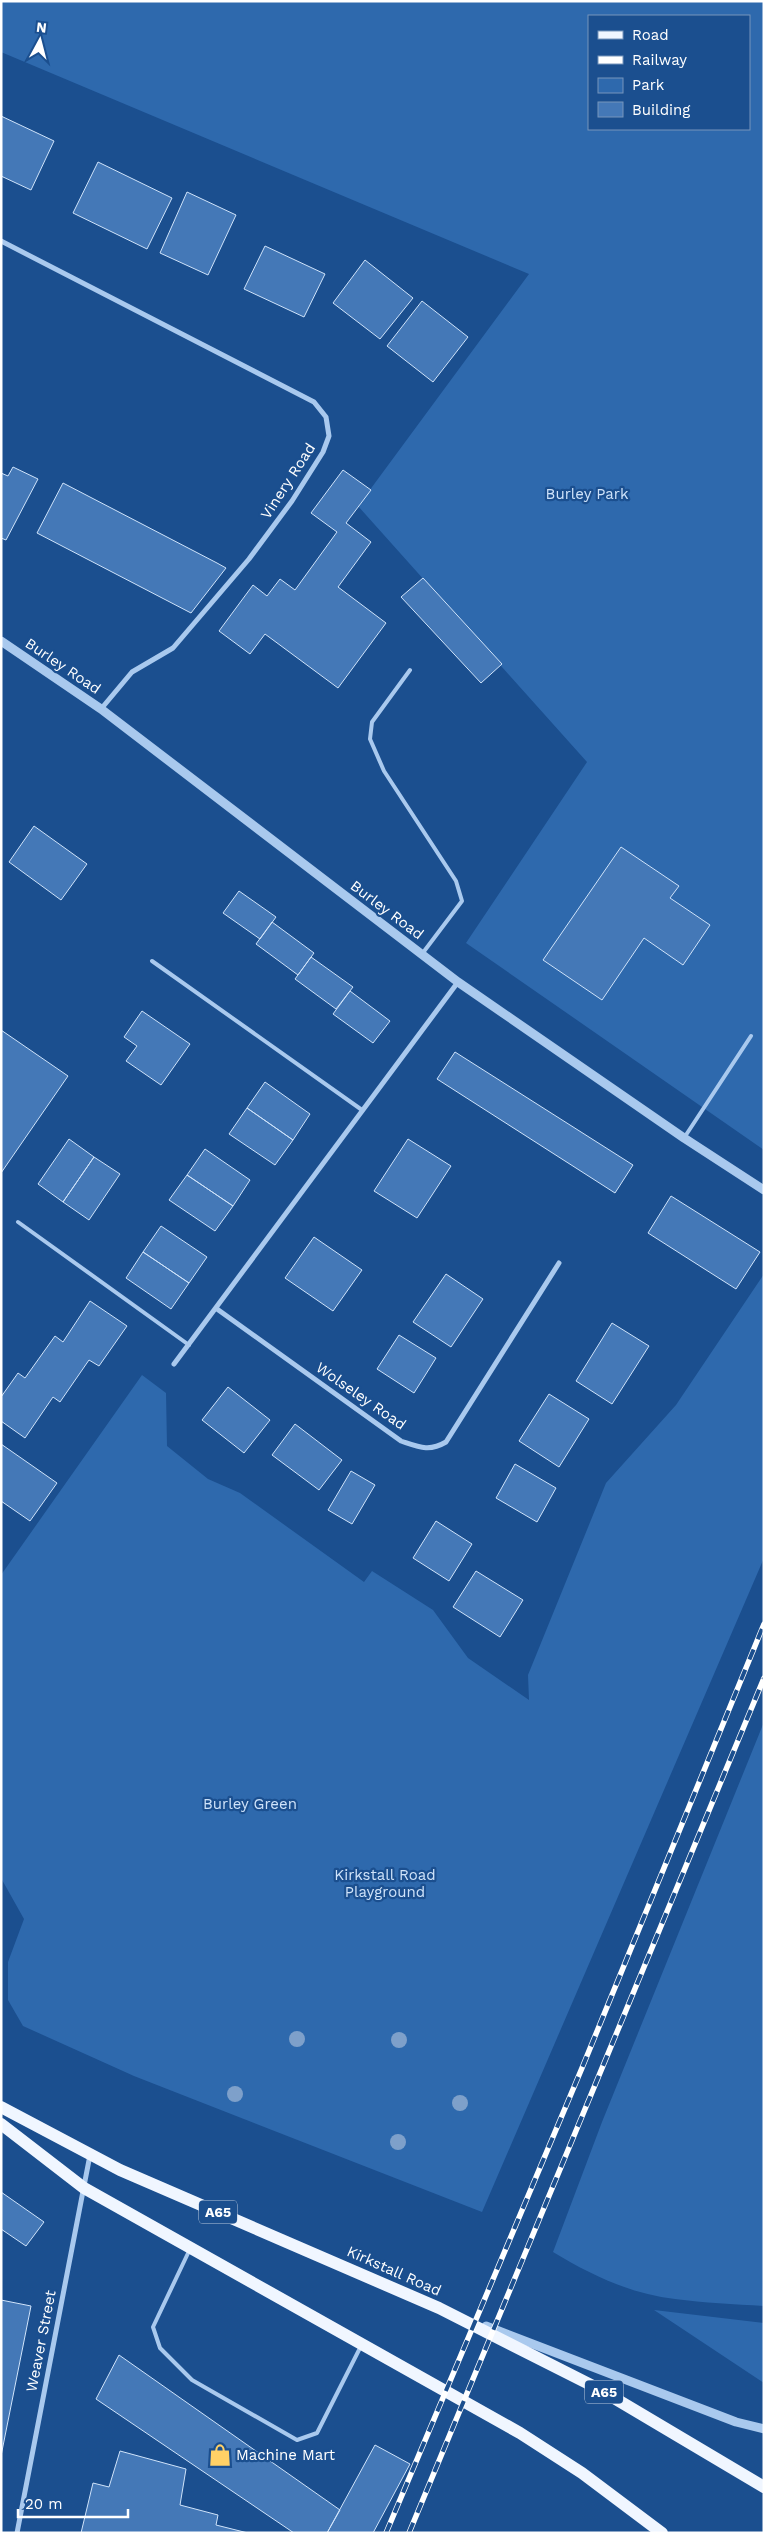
<svg xmlns="http://www.w3.org/2000/svg" width="765" height="2534" font-family="'Work Sans',sans-serif">
  <style>
    .green { fill: #2e69ad; fill-rule: evenodd }
    .building { fill: #4478b7; stroke: #cfe3fa }
    .lines { fill: none; stroke-linecap: round; stroke-linejoin: round }
    .service { stroke: #a9c9ee; stroke-width: 4 }
    .minor { stroke: #a9c9ee; stroke-width: 5 }
    .tertiary { stroke: #a9c9ee; stroke-width: 9 }
    .primary { stroke: #f0f6ff; stroke-width: 12 }
    .rail-casing { stroke: #fff; stroke-width: 5.5 }
    .rail { stroke: #1b4f8f; stroke-width: 4; stroke-dasharray: 11; stroke-linecap: butt }
    .tree { fill: #7ea0ca }
    .labels { text-anchor: middle; dominant-baseline: central; stroke-width: 4.5; stroke-linejoin: round; paint-order: stroke }
    .shield { fill: #1b4f8f; stroke: #bbcadd; stroke-width: 1 }
    .shield-label { font-size: 14px; font-weight: bold; fill: #fff }
    .street-label { font-size: 15px; fill: #fff; stroke: #1b4f8f }
    .park-label { font-size: 15px; fill: #cfe3fa; stroke: #1b4f8f }
    .poi-label { font-size: 15px; fill: #fff; stroke: #1b4f8f; text-anchor: start }
  </style>
  <rect width="100%" height="100%" fill="#1b4f8f"/>
  <path class="green" d="M 1,1 L 764,1 L 764,1150 L 466,943 L 587,762 L 358,506 L 529,274 L 1,52 ZM 589,16 L 749,16 L 749,129 L 589,129 Z
    M 764,1274 L 764,1558 L 482,2212 L 134,2076 L 23,2026 L 8,2000 L 8,1962 L 24,1919 L 1,1878 L 1,1575 L 142,1375 L 166,1393 L 167,1446 L 208,1479 L 240,1493 L 364,1582 L 372,1571 L 433,1610 L 468,1658 L 529,1700 L 528,1675 L 606,1483 L 676,1405 Z
    M 764,1722 L 764,2306 C 734,2304 704,2303 675,2299 C 631,2294 591,2275 553,2252 L 602,2122 Z
    M 654,2310 L 764,2323 L 764,2383 Z"/>
  <path class="building" d="M 1,116 L 54,141 L 31,190 L 1,176 Z
    M 98,162 L 172,198 L 147,249 L 73,213 Z
    M 187,192 L 236,215 L 208,275 L 160,253 Z
    M 265,246 L 325,274 L 304,317 L 244,289 Z
    M 365,260 L 413,298 L 380,339 L 333,303 Z
    M 422,301 L 468,337 L 433,382 L 387,346 Z
    M 13,467 L 38,479 L 6,540 L 1,538 L 1,473 L 8,476 Z
    M 343,470 L 371,490 L 346,523 L 371,542 L 338,587 L 386,623 L 338,688 L 265,634 L 250,654 L 219,631 L 253,585 L 267,596 L 280,579 L 295,590 L 337,532 L 311,513 Z
    M 63,483 L 217,563 L 226,568 L 191,613 L 37,533 Z
    M 423,578 L 502,664 L 481,683 L 401,597 Z
    M 34,826 L 87,864 L 61,900 L 9,862 Z
    M 621,847 L 679,886 L 670,898 L 710,925 L 683,965 L 644,938 L 602,1000 L 543,960 Z
    M 239,891 L 276,917 L 260,939 L 223,913 Z
    M 272,922 L 314,953 L 298,975 L 256,944 Z
    M 311,957 L 353,987 L 336,1009 L 295,979 Z
    M 350,991 L 390,1021 L 373,1043 L 333,1014 Z
    M 142,1011 L 190,1044 L 161,1085 L 126,1061 L 137,1046 L 124,1037 Z
    M 1,1030 L 68,1076 L 1,1173 Z
    M 455,1052 L 633,1165 L 615,1193 L 437,1079 Z
    M 265,1082 L 310,1114 L 293,1140 L 247,1108 Z
    M 247,1108 L 293,1140 L 275,1165 L 229,1134 Z
    M 69,1139 L 94,1157 L 63,1202 L 38,1184 Z
    M 408,1139 L 451,1166 L 417,1218 L 374,1191 Z
    M 205,1149 L 250,1180 L 233,1206 L 187,1175 Z
    M 94,1157 L 120,1174 L 89,1220 L 63,1202 Z
    M 187,1175 L 233,1206 L 215,1231 L 169,1200 Z
    M 671,1196 L 760,1252 L 736,1289 L 648,1233 Z
    M 161,1226 L 207,1257 L 189,1283 L 143,1252 Z
    M 314,1237 L 362,1270 L 333,1311 L 285,1278 Z
    M 143,1252 L 189,1283 L 171,1309 L 126,1278 Z
    M 446,1274 L 483,1299 L 451,1347 L 413,1322 Z
    M 90,1301 L 127,1326 L 99,1366 L 89,1360 L 60,1402 L 53,1397 L 25,1438 L 1,1421 L 1,1397 L 18,1373 L 25,1378 L 55,1336 L 63,1342 Z
    M 612,1323 L 649,1346 L 612,1404 L 576,1381 Z
    M 399,1335 L 436,1358 L 414,1393 L 377,1369 Z
    M 228,1387 L 270,1420 L 244,1453 L 202,1420 Z
    M 549,1394 L 589,1419 L 559,1467 L 519,1441 Z
    M 295,1424 L 342,1460 L 319,1490 L 272,1455 Z
    M 1,1444 L 57,1483 L 30,1521 L 1,1501 Z
    M 515,1464 L 556,1488 L 537,1522 L 496,1498 Z
    M 351,1471 L 375,1485 L 352,1524 L 328,1510 Z
    M 436,1521 L 472,1544 L 449,1581 L 413,1558 Z
    M 476,1571 L 523,1600 L 500,1637 L 453,1607 Z
    M 1,2192 L 44,2222 L 26,2246 L 1,2229 Z
    M 1,2300 L 31,2306 L 1,2456 Z
    M 119,2355 L 340,2510 L 327,2533 L 294,2533 L 96,2399 Z
    M 375,2445 L 410,2464 L 373,2533 L 327,2533 Z
    M 120,2451 L 186,2469 L 180,2505 L 218,2515 L 216,2525 L 248,2533 L 81,2533 L 93,2483 L 109,2487 Z"/>
  <g class="lines">
    <path class="service" d="M 410,670 L 372,722 L 370,739 L 384,771 L 456,881 L 462,901 L 422,954
      M 152,961 L 362,1110
      M 684,1138 L 751,1036
      M 18,1222 L 189,1345
      M 190,2249 L 153,2327 L 160,2348 L 192,2380 L 297,2440 L 317,2433 L 361,2346"/>
    <path class="minor" d="M 1,241 L 314,402 L 326,417 L 329,436 L 323,452 L 292,501 L 249,559 L 173,648 L 132,672 L 101,709
      M 217,1309 L 401,1441 C 419,1447 429,1452 446,1442 L 559,1263
      M 174,1364 L 458,982
      M 17,2533 L 90,2155"/>
    <path class="tertiary" d="M 1,641 L 101,709 L 458,982 L 684,1138 L 764,1190
      M 486,2326 L 736,2422 L 764,2429"/>
    <path class="primary" d="M 1,2107 L 120,2170 L 439,2308 L 599,2389 L 764,2487
      M 1,2124 L 84,2188 L 520,2433 L 582,2473 L 662,2533"/>
    <defs>
      <path id="rail" d="M 386,2533 L 582,2068 L 764,1624
        M 409,2533 L 764,1678"/>
    </defs>
    <use href="#rail" class="rail-casing"/>
    <use href="#rail" class="rail"/>
  </g>
  <g class="tree">
    <circle cx="297" cy="2039" r="8"/>
    <circle cx="399" cy="2040" r="8"/>
    <circle cx="235" cy="2094" r="8"/>
    <circle cx="460" cy="2103" r="8"/>
    <circle cx="398" cy="2142" r="8"/>
  </g>
  <defs>
    <symbol id="shop-bare" viewBox="-9 -9 18 18"><path d="M-5-2.5h2.3a2.7 3.5 0 0 1 5.4 0H5L5.5 6h-11ZM-1.5-2.5h3a1.5 2.3 0 0 0-3 0Z" fill="#ffd166" stroke="#1b4f8f" stroke-width="2.5" paint-order="stroke"/></symbol>
  </defs>
  <g fill-rule="evenodd">
    <use href="#shop-bare" x="204" y="2439" width="32" height="32"/>
  </g>
  <g class="labels">
    <g class="shield">
      <rect x="199" y="2200.5" width="38" height="23" rx="4"/>
      <rect x="585" y="2380.5" width="38" height="23" rx="4"/>
    </g>
    <g class="shield-label">
      <text x="218" y="2212">A65</text>
      <text x="604" y="2392">A65</text>
    </g>
    <g class="street-label">
      <text transform="translate(288 481) rotate(-57)">Vinery Road</text>
      <text transform="translate(63 666) rotate(34)">Burley Road</text>
      <text transform="translate(387 910) rotate(37)">Burley Road</text>
      <text transform="translate(361 1396) rotate(35)">Wolseley Road</text>
      <text transform="translate(394 2271) rotate(24)">Kirkstall Road</text>
      <text transform="translate(41 2341) rotate(-79)">Weaver Street</text>
    </g>
    <g class="park-label">
      <text x="587" y="494">Burley Park</text>
      <text x="250" y="1804">Burley Green</text>
      <text x="385" y="1875">Kirkstall Road<tspan x="385" dy="17">Playground</tspan></text>
    </g>
    <g class="poi-label">
      <text x="236" y="2455">Machine Mart</text>
    </g>
  </g>
  <rect width="765" height="2534" fill="none" stroke="#ffffff" stroke-width="5"/>
  <rect x="588" y="15" width="162" height="115" fill="#1b4f8f" stroke="#7695bc"/>
  <rect x="598" y="31" width="25" height="8" fill="#f0f6ff" stroke="#7695bc"/>
  <text x="632" y="40" font-size="15" fill="#ffffff">Road</text>
  <rect x="598" y="56" width="25" height="8" fill="#ffffff" stroke="#7695bc"/>
  <text x="632" y="65" font-size="15" fill="#ffffff">Railway</text>
  <rect x="598" y="78" width="25" height="15" fill="#2e69ad" stroke="#7695bc"/>
  <text x="632" y="90" font-size="15" fill="#ffffff">Park</text>
  <rect x="598" y="102" width="25" height="15" fill="#4478b7" stroke="#7695bc"/>
  <text x="632" y="115" font-size="15" fill="#ffffff">Building</text>
  <g transform="translate(40 40) rotate(7)" stroke="#1b4f8f" stroke-width="4" paint-order="stroke">
  <path d="M0-4L9 19L0 12L-9 19Z" fill="#ffffff"/>
  <text y="-8" font-size="14" font-weight="bold" text-anchor="middle" fill="#ffffff">N</text>
  </g>
  <path d="M18 2509v8h110v-8" fill="none" stroke="#ffffff" stroke-width="2.5"/>
  <text x="25" y="2509" font-size="15" fill="#ffffff" stroke="#1b4f8f" stroke-width="4" paint-order="stroke">20 m</text>
</svg>
